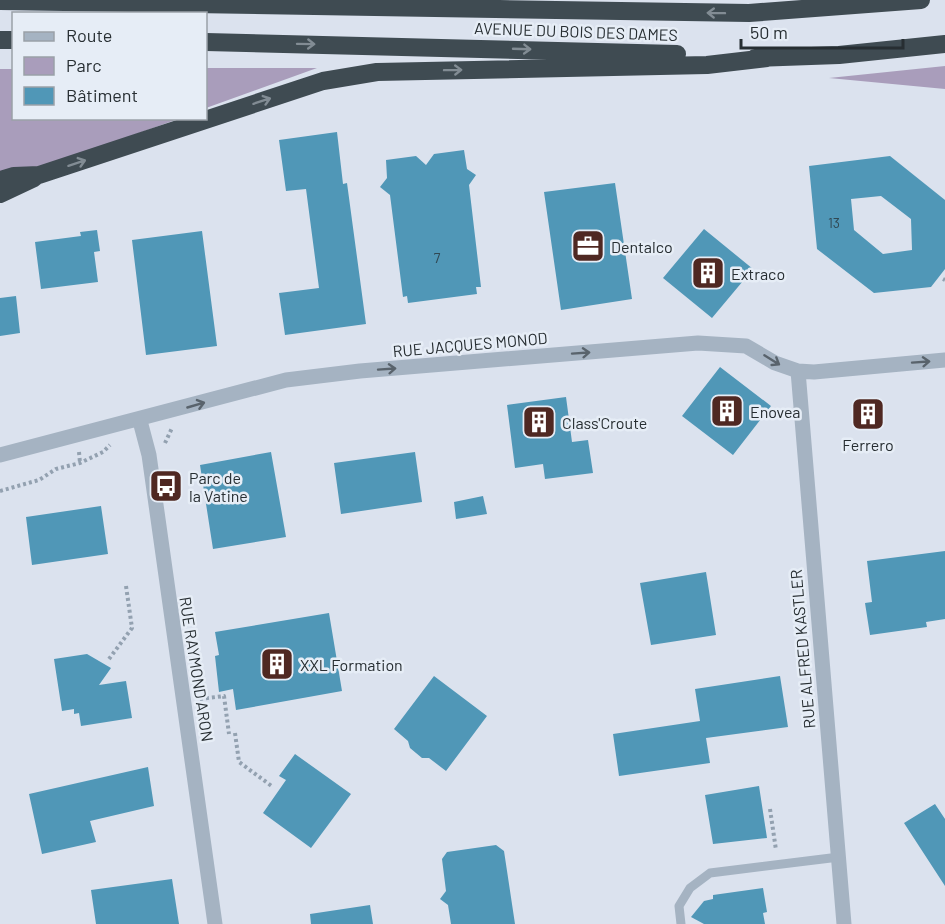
<svg xmlns="http://www.w3.org/2000/svg" width="945" height="924" font-family="Barlow,sans-serif">
  <style>
    .green { fill: #a99dbb }
    .building { fill: #5097b7; fill-rule: evenodd }
    .lines { fill: none; stroke-linecap: round; stroke-linejoin: round }
    .path { stroke: #93a1b0; stroke-width: 4; stroke-dasharray: 3 3; stroke-linecap: butt }
    .lane { stroke: #a5b3c2; stroke-width: 9 }
    .street { stroke: #a5b3c2; stroke-width: 15 }
    .highway { stroke: #3f4b52; stroke-width: 18 }
    .oneway { stroke: #828c94 }
    .oneway2 { stroke: #59636c }
    .labels { text-anchor: middle; dominant-baseline: central; stroke-width: 5; stroke-linejoin: round; paint-order: stroke }
    .number-label { font-size: 14px; fill: #314853 }
    .street-label { font-size: 16px; fill: #272e32; stroke: #e6edf6 }
    .poi-label { font-size: 16px; fill: #272e32; stroke: #e6edf6; text-anchor: start }
  </style>
  <rect width="100%" height="100%" fill="#dbe2ee"/>
  <path class="green" d="M 945,66 L 945,89 L 829,78 Z
    M 206,68 L 317,68 L 206,108 Z
    M 0,69 L 13,69 L 14,118 L 178,119 L 0,183 Z"/>
  <path class="building" d="M 337,132 L 343,184 L 347,183 L 366,324 L 285,335 L 279,293 L 319,288 L 306,189 L 286,191 L 279,140 Z
    M 464,150 L 467,169 L 476,175 L 469,185 L 481,287 L 476,287 L 477,294 L 408,303 L 407,296 L 403,297 L 390,195 L 380,187 L 387,178 L 386,160 L 416,156 L 426,165 L 434,154 Z
    M 890,156 L 945,200 L 945,269 L 931,287 L 874,293 L 817,249 L 809,166 ZM 881,196 L 911,219 L 912,250 L 883,254 L 854,230 L 851,199 Z
    M 615,183 L 632,299 L 561,310 L 544,192 Z
    M 704,229 L 753,269 L 712,318 L 663,278 Z
    M 97,230 L 100,251 L 94,252 L 98,282 L 41,289 L 35,242 L 81,236 L 80,232 Z
    M 202,231 L 217,346 L 146,355 L 132,240 Z
    M 16,296 L 20,333 L 0,336 L 0,298 Z
    M 720,367 L 771,406 L 733,455 L 682,416 Z
    M 566,397 L 572,442 L 588,440 L 593,473 L 545,479 L 543,464 L 515,468 L 507,405 Z
    M 271,452 L 286,537 L 213,549 L 200,465 Z
    M 415,452 L 422,502 L 341,514 L 334,463 Z
    M 483,496 L 487,514 L 456,519 L 454,502 Z
    M 101,506 L 108,554 L 32,565 L 26,517 Z
    M 945,551 L 945,619 L 926,622 L 927,627 L 870,635 L 865,603 L 872,602 L 867,561 Z
    M 706,572 L 716,635 L 651,645 L 640,583 Z
    M 329,613 L 342,691 L 236,710 L 233,689 L 219,692 L 215,656 L 219,655 L 215,632 Z
    M 87,654 L 111,668 L 99,685 L 126,681 L 132,718 L 81,726 L 79,713 L 74,714 L 74,709 L 62,711 L 54,659 Z
    M 434,676 L 487,716 L 446,771 L 429,758 L 422,758 L 410,748 L 408,741 L 394,729 Z
    M 780,676 L 788,727 L 706,738 L 710,763 L 619,776 L 613,734 L 700,721 L 695,689 Z
    M 295,754 L 351,794 L 311,848 L 263,813 L 286,780 L 279,776 Z
    M 148,767 L 154,806 L 90,821 L 96,842 L 42,854 L 29,794 Z
    M 759,786 L 767,838 L 713,844 L 705,795 Z
    M 935,804 L 945,819 L 945,886 L 904,823 Z
    M 496,845 L 504,851 L 515,924 L 451,924 L 448,905 L 440,899 L 446,891 L 442,859 L 447,852 Z
    M 172,879 L 179,924 L 96,924 L 91,890 Z
    M 763,888 L 767,912 L 763,913 L 765,924 L 704,924 L 691,917 L 704,901 L 713,899 L 713,895 Z
    M 370,905 L 373,924 L 311,924 L 310,914 Z"/>
  <g class="lines">
    <path class="path" d="M 943,279 L 945,280
      M 165,443 L 172,428
      M 79,452 L 80,463
      M 0,491 L 39,480 L 56,469 L 80,463 L 103,452 L 110,445
      M 109,659 L 132,628 L 126,586
      M 200,699 L 224,696 L 229,734
      M 235,733 L 239,762 L 273,787
      M 770,809 L 776,850"/>
    <path class="lane" d="M 681,924 L 679,906 L 690,888 L 710,873 L 839,857"/>
    <path class="street" d="M 798,371 L 844,924
      M 140,421 L 149,455 L 215,924
      M 0,455 L 286,380 L 360,371 L 698,343 L 746,346 L 775,363 L 798,371 L 814,372 L 945,360"/>
    <path class="highway" d="M 0,1 L 749,13 L 921,0
      M 0,40 L 14,40
      M 206,42 L 677,54
      M 755,58 L 839,55 L 945,44
      M 0,180 L 14,176 L 39,175 L 323,81 L 377,72 L 707,65 L 767,58
      M 0,194 L 34,178"/>
  </g>
  <defs><path id="oneway-shaft" d="M-6 0H5M1.5-3L5.5 0L1.5 3" fill="none" stroke-width="1.6" stroke-linecap="round" stroke-linejoin="round" transform="scale(1.5)"/></defs>
  <g class="oneway">
    <use href="#oneway-shaft" transform="translate(716 13) rotate(-179)"/>
    <use href="#oneway-shaft" transform="translate(306 44) rotate(1)"/>
    <use href="#oneway-shaft" transform="translate(522 49) rotate(2)"/>
    <use href="#oneway-shaft" transform="translate(453 70) rotate(-1)"/>
    <use href="#oneway-shaft" transform="translate(262 101) rotate(-18)"/>
    <use href="#oneway-shaft" transform="translate(77 163) rotate(-18)"/>
  </g>
  <g class="oneway2">
    <use href="#oneway-shaft" transform="translate(581 353) rotate(-4)"/>
    <use href="#oneway-shaft" transform="translate(772 360) rotate(32)"/>
    <use href="#oneway-shaft" transform="translate(921 362) rotate(-4)"/>
    <use href="#oneway-shaft" transform="translate(387 369) rotate(-4)"/>
    <use href="#oneway-shaft" transform="translate(196 405) rotate(-16)"/>
  </g>
  <defs>
    <symbol id="office-square" viewBox="-11 -11 22 22"><rect x="-9" y="-9" width="18" height="18" rx="4" fill="#4f2822" stroke="#e6edf6"/><path d="M-6-3h4V-5.5h4V-3h4V5H-6ZM-1-4.5V-3h2v-1.5ZM-6 0V1H6V0Z" fill="#fff"/></symbol>
    <symbol id="building-square" viewBox="-11 -11 22 22"><rect x="-9" y="-9" width="18" height="18" rx="4" fill="#4f2822" stroke="#e6edf6"/><path d="M-4-6H4V6H1V3H-1V6H-4ZM-2.5-4.3h1.7v1.8h-1.7ZM.8-4.3h1.7v1.8H.8ZM-2.5-1h1.7V.8h-1.7ZM.8-1h1.7V.8H.8Z" fill="#fff"/></symbol>
    <symbol id="bus-square" viewBox="-11 -11 22 22"><rect x="-9" y="-9" width="18" height="18" rx="4" fill="#4f2822" stroke="#e6edf6"/><path d="M-5-6H5V4H4V6H2V4H-2V6H-4V4H-5ZM-3.5-4V0h7V-4ZM-3.5 1.2v1.5H-2V1.2ZM2 1.2v1.5H3.5V1.2Z" fill="#fff"/></symbol>
  </defs>
  <g fill-rule="evenodd">
    <use href="#office-square" x="569" y="227" width="38" height="38"/>
    <use href="#building-square" x="689" y="254" width="38" height="38"/>
    <use href="#building-square" x="708" y="392" width="38" height="38"/>
    <use href="#building-square" x="849" y="395" width="38" height="38"/>
    <use href="#building-square" x="520" y="403" width="38" height="38"/>
    <use href="#bus-square" x="147" y="467" width="38" height="38"/>
    <use href="#building-square" x="258" y="645" width="38" height="38"/>
  </g>
  <g class="labels">
    <g class="number-label">
      <text x="834" y="222">13</text>
      <text x="437" y="257">7</text>
    </g>
    <g class="street-label">
      <text transform="translate(576 31) rotate(2)">AVENUE DU BOIS DES DAMES</text>
      <text transform="translate(470 344) rotate(-5)">RUE JACQUES MONOD</text>
      <text transform="translate(802 649) rotate(-95)">RUE ALFRED KASTLER</text>
      <text transform="translate(197 669) rotate(81)">RUE RAYMOND ARON</text>
    </g>
    <g class="poi-label">
      <text x="611" y="246">Dentalco</text>
      <text x="731" y="273">Extraco</text>
      <text x="750" y="411">Enovea</text>
      <text x="562" y="422">Class'Croute</text>
      <text x="868" y="444" text-anchor="middle">Ferrero</text>
      <text x="189" y="477">Parc de<tspan x="189" dy="18">la Vatine</tspan></text>
      <text x="300" y="664">XXL Formation</text>
    </g>
  </g>
  <rect x="12" y="12" width="195" height="108" fill="#e6edf6" stroke="#9aa1a8" stroke-width="1.5"/>
  <rect x="24" y="32" width="30" height="9" fill="#a5b3c2" stroke="#9aa1a8" stroke-width="1.5"/>
  <text x="66" y="42" font-size="18" fill="#272e32">Route</text>
  <rect x="24" y="57" width="30" height="18" fill="#a99dbb" stroke="#9aa1a8" stroke-width="1.5"/>
  <text x="66" y="72" font-size="18" fill="#272e32">Parc</text>
  <rect x="24" y="87" width="30" height="18" fill="#5097b7" stroke="#9aa1a8" stroke-width="1.5"/>
  <text x="66" y="102" font-size="18" fill="#272e32">Bâtiment</text>
  <path d="M741 39v9h162v-9" fill="none" stroke="#272e32" stroke-width="3"/>
  <text x="750" y="39" font-size="18" fill="#272e32" stroke="#e6edf6" stroke-width="4.5" paint-order="stroke">50 m</text>
</svg>
